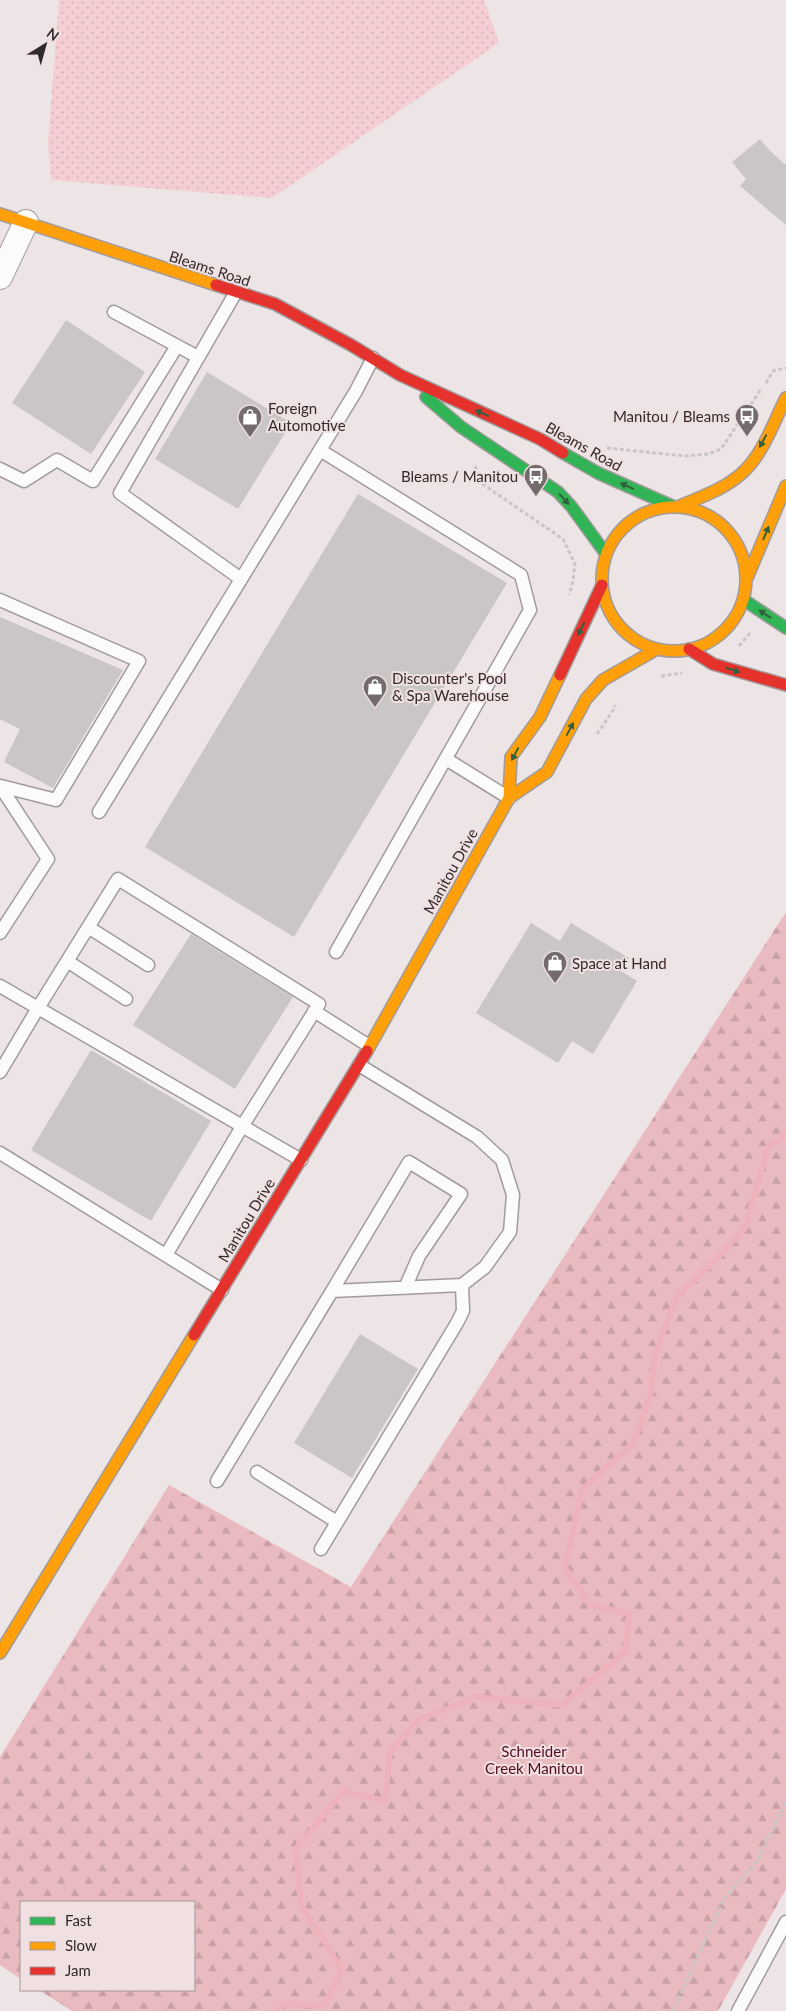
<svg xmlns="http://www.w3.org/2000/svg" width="786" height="2011" font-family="Lato,sans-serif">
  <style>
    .grass { fill: url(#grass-dots) }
    .forest { fill: url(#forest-firs) }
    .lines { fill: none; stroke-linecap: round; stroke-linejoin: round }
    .stream { stroke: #eeb2bb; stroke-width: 6 }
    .building { fill: #c9c6c5 }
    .lane-casing { stroke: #a19b9b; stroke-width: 15 }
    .street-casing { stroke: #a19b9b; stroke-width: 26 }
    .fast-casing { stroke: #a19b9b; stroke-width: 14 }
    .slow-casing { stroke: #a19b9b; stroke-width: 14 }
    .jam-casing { stroke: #a19b9b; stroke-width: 14 }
    .path { stroke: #c8c6c6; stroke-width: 3; stroke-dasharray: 4 2.5; stroke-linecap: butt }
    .lane { stroke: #fcfbfb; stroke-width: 12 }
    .street { stroke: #fcfbfb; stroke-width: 24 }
    .fast { stroke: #30b455; stroke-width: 11 }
    .slow { stroke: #ff9f0a; stroke-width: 11 }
    .jam { stroke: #e5322d; stroke-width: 11 }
    .oneway { fill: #31613c }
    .labels { text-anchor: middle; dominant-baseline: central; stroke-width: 4; stroke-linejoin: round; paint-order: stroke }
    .street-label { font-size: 15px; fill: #312a2b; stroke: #f1e0e2 }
    .poi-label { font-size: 15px; fill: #312a2b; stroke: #f1e0e2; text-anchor: start }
    .park-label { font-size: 15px; fill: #530b20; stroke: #f1e0e2 }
  </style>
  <defs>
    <pattern id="grass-dots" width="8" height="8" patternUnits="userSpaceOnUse" patternTransform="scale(1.25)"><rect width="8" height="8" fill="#f5ced3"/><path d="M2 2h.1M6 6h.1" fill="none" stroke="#d2b1b5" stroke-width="1.8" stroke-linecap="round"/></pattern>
    <pattern id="forest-firs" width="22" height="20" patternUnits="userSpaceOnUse" patternTransform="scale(1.25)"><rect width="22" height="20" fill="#eabac1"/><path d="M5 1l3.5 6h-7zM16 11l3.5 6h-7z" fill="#c9a0a6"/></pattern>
  </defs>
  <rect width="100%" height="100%" fill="#ede4e5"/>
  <path class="grass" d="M 59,0 L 484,0 L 499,43 L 272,198 L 51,180 L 48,143 Z"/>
  <path class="forest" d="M 786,912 L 786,1889 L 718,2011 L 72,2011 L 39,1990 L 194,1990 L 194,1902 L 21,1902 L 21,1979 L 0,1965 L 0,1757 L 169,1485 L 351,1587 Z"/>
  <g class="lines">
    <path class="stream" d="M 278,2011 L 282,2004 L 324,2006 L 342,1970 L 301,1905 L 296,1849 L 343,1792 L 385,1801 L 390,1752 L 419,1720 L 476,1697 L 562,1705 L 625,1652 L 629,1614 L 590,1605 L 565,1568 L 582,1490 L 633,1443 L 650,1396 L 655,1355 L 677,1296 L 716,1259 L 745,1228 L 768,1147 L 786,1135"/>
  </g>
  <path class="building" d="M 760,139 L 770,151 L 786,165 L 786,225 L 740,186 L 746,179 L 732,162 Z
    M 66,320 L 145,372 L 91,454 L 12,403 Z
    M 207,372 L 291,423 L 238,509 L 155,459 Z
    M 358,494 L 507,583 L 294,937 L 145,847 Z
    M 0,617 L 123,670 L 53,788 L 4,762 L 20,729 L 0,719 Z
    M 531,923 L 560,941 L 571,923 L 629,958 L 621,971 L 637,981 L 593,1054 L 572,1041 L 558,1063 L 476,1013 Z
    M 191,934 L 293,997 L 235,1089 L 133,1025 Z
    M 91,1050 L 211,1121 L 151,1221 L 31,1150 Z
    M 360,1334 L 418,1369 L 352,1478 L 294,1443 Z"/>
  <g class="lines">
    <defs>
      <path id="lane" d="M 236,292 L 120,493 L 241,579
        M 114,312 L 198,357
        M 320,450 L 521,575 L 530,610 L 336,952
        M 0,469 L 24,481 L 57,460 L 93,481 L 177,346
        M 0,600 L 139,661 L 56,800 L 1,786
        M 446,759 L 509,798
        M 0,786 L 48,859 L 0,933
        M 99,812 L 356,391 L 373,358
        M 88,927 L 148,965
        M 67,961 L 126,999
        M 0,986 L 38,1008 L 118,879 L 319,1004 L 243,1125 L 166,1255
        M 314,1011 L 369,1046
        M 0,1072 L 38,1008 L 301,1160
        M 0,1153 L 222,1290
        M 332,1291 L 409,1162 L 461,1194 L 419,1256 L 405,1288
        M 257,1472 L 337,1522
        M 217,1481 L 332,1291 L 462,1285 L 485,1267 L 510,1232 L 513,1195 L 502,1160 L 477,1137 L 359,1065
        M 321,1549 L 457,1323 L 463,1311 L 462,1285
        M 738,2011 L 786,1922"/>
      <path id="street" d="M 0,277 L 26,222"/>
      <path id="fast" d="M 426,397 L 461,427 L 558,492 L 571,506 L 606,554
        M 563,453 L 598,473 L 672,506
        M 744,600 L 786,628"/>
      <path id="slow" d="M 0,214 L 216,285
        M 680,506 C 701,497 724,489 741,474 C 763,455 773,423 786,398
        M602 579a72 72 0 1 1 144 0a72 72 0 1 1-144 0Z
        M 747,578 L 786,486
        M 509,798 L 547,772 L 586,699 L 603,680 L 657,649
        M 367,1051 L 509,798 L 511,757 L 540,717 L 560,675
        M 0,1653 L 194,1335"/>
      <path id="jam" d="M 216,285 L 275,304 L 351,345 L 400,375 L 540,439 L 563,453
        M 689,649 L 713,664 L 786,685
        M 560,675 L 602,585
        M 194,1335 L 367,1051"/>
    </defs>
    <use href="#lane" class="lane-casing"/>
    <use href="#street" class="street-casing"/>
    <use href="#fast" class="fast-casing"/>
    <use href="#slow" class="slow-casing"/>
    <use href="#jam" class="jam-casing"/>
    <path class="path" d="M 766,383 L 773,371 L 786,368
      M 607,448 L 685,456 L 708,454 L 721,449 L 762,388
      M 475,466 L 481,483 L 563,539 L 575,564 L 573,581 L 569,595
      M 739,646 L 751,632
      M 661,676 L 682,673
      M 597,734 L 614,709 L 615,705
      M 673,2011 L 724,1899 L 757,1861 L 786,1802"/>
    <use href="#lane" class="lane"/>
    <use href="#street" class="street"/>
    <use href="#fast" class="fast"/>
    <use href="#slow" class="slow"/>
    <use href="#jam" class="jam"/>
  </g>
  <defs><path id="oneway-solid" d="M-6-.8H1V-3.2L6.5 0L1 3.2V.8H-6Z" transform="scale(1.25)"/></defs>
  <g class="oneway">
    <use href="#oneway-solid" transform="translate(482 413) rotate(-156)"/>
    <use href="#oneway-solid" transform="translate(763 441) rotate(118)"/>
    <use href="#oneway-solid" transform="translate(627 486) rotate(-156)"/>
    <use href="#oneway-solid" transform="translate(564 499) rotate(47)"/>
    <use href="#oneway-solid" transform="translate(766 533) rotate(-67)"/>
    <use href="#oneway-solid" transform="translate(765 614) rotate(-146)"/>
    <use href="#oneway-solid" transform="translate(581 629) rotate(116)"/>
    <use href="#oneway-solid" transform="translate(733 670) rotate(18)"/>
    <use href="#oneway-solid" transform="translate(570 729) rotate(-62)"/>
    <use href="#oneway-solid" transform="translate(515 754) rotate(118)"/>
  </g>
  <defs>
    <symbol id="bus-pin" viewBox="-11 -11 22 30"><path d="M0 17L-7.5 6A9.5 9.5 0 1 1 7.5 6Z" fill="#736b6c" stroke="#f1e0e2"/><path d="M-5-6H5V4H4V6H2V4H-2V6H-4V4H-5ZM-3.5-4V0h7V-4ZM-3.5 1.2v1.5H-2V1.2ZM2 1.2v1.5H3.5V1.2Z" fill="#fff"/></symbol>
    <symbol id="shop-pin" viewBox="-11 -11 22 30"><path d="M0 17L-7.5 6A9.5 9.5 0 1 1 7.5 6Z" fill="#736b6c" stroke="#f1e0e2"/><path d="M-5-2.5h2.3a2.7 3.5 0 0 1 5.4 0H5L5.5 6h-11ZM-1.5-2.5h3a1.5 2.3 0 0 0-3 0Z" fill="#fff"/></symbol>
  </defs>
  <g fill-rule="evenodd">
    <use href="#bus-pin" x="733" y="402" width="28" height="38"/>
    <use href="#shop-pin" x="236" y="403" width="28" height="38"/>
    <use href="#bus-pin" x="522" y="462" width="28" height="38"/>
    <use href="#shop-pin" x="361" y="673" width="28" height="38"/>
    <use href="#shop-pin" x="541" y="949" width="28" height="38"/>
  </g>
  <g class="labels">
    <g class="street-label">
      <text transform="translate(210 268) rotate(18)">Bleams Road</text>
      <text transform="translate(584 446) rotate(29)">Bleams Road</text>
      <text transform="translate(450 871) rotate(-61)">Manitou Drive</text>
      <text transform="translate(246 1220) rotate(-59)">Manitou Drive</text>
    </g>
    <g class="poi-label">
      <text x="268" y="408">Foreign<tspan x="268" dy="17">Automotive</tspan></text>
      <text x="730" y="416" text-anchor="end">Manitou / Bleams</text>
      <text x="518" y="476" text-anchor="end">Bleams / Manitou</text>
      <text x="392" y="678">Discounter's Pool<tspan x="392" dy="17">&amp; Spa Warehouse</tspan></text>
      <text x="572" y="963">Space at Hand</text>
    </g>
    <g class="park-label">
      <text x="534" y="1751">Schneider<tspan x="534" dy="17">Creek Manitou</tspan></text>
    </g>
  </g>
  <rect x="20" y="1901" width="175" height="90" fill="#f1e0e2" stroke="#a49799"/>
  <rect x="30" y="1917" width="25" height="8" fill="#30b455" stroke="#a49799"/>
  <text x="65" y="1926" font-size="15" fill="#312a2b">Fast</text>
  <rect x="30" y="1942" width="25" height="8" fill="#ff9f0a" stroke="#a49799"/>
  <text x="65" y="1951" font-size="15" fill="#312a2b">Slow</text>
  <rect x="30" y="1967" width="25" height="8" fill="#e5322d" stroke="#a49799"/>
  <text x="65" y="1976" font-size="15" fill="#312a2b">Jam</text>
  <g transform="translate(45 45) rotate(37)" stroke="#f1e0e2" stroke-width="4" paint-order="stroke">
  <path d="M0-4L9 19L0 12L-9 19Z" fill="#312a2b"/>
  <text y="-8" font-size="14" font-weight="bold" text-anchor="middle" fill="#312a2b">N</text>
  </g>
</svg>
